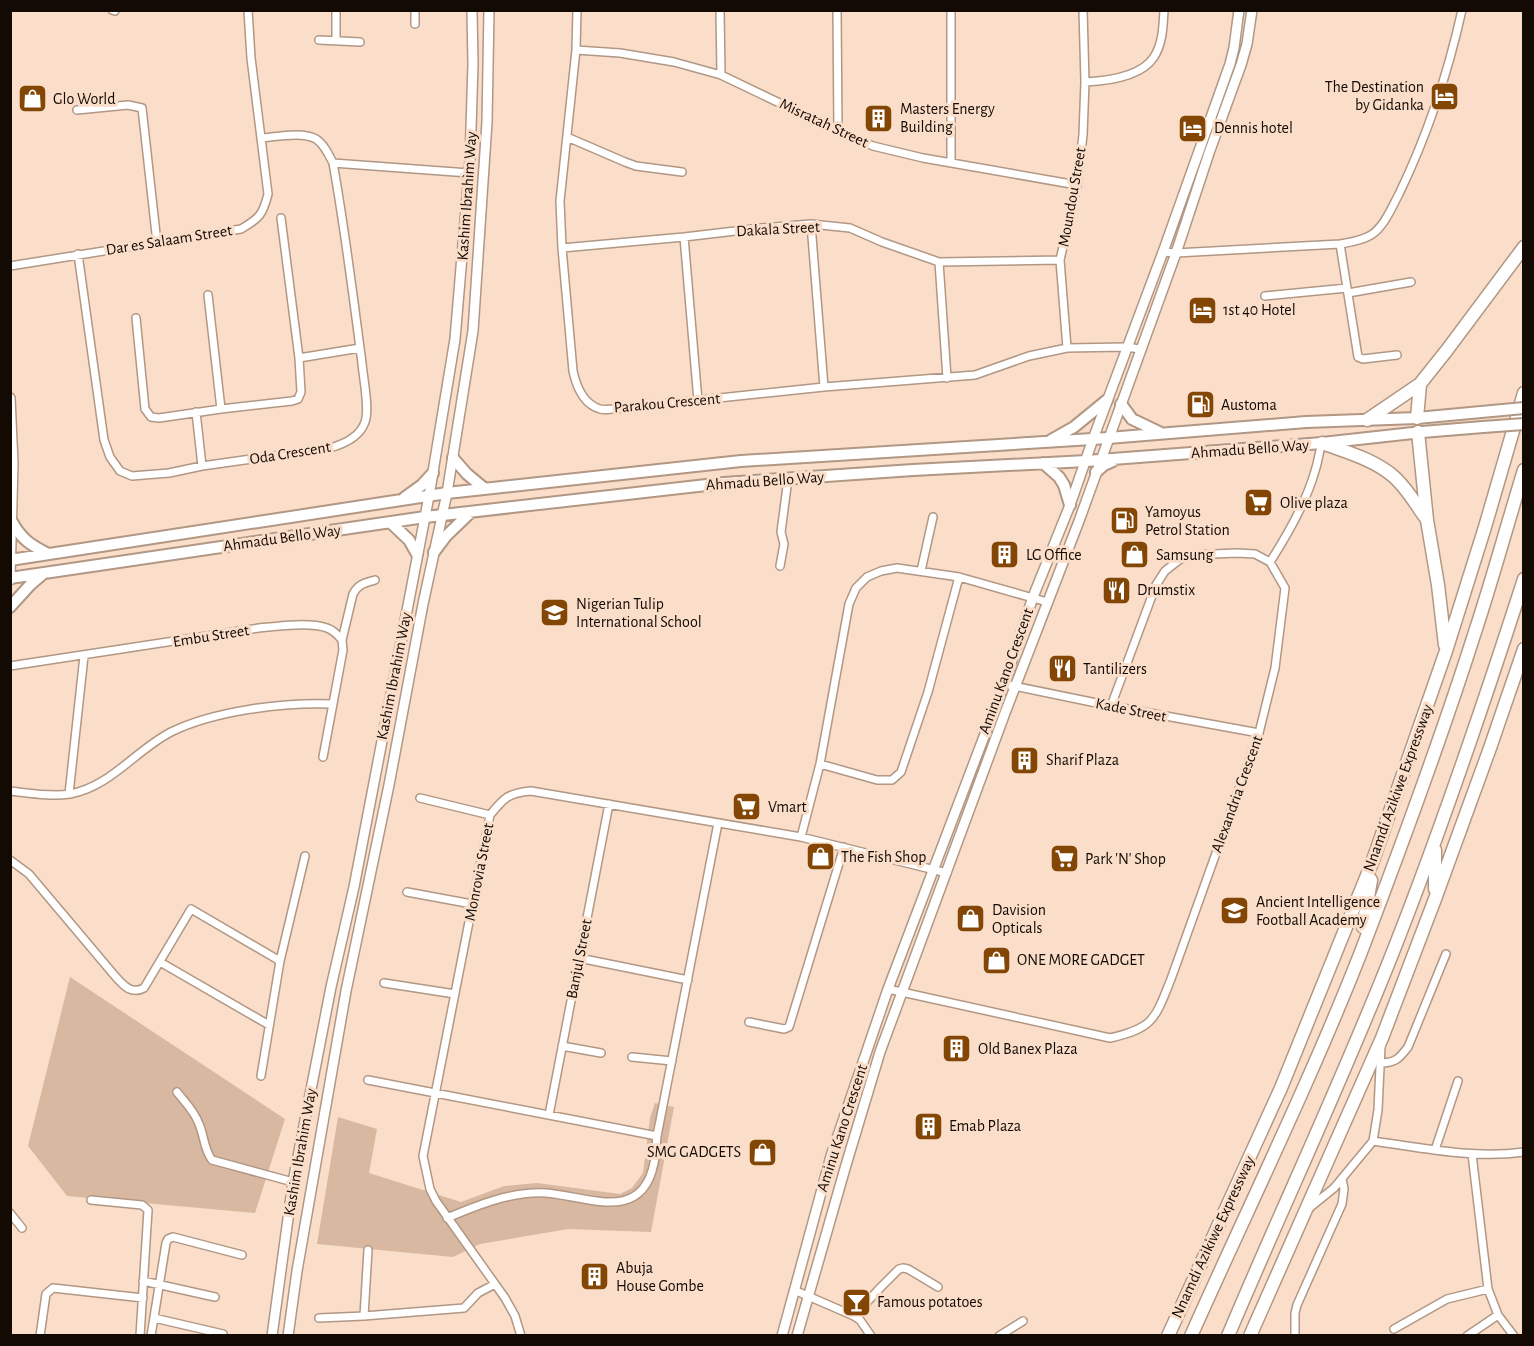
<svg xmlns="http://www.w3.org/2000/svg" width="1534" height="1346" font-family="'Alegreya Sans',sans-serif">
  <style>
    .green { fill: #d9b8a1 }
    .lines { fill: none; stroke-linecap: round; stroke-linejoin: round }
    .street-casing { stroke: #b19784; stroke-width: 10 }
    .secondary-casing { stroke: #b19784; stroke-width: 12 }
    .primary-casing { stroke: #b19784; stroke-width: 14 }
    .highway-casing { stroke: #b19784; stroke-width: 15 }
    .street { stroke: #fff; stroke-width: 7 }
    .secondary { stroke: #fff; stroke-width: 9 }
    .primary { stroke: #fff; stroke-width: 10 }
    .highway { stroke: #fff; stroke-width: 12 }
    .primary-bridge-casing { stroke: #b19784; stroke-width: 14; stroke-linecap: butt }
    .primary-bridge { stroke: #fff; stroke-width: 10 }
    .labels { text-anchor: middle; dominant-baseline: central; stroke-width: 6; stroke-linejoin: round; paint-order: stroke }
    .poi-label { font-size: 16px; fill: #130a04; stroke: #fadec9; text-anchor: start }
    .street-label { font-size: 16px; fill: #130a04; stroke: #fadec9 }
  </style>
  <rect width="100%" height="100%" fill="#fadec9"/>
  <path class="green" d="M 70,977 L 285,1119 L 255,1213 L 67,1196 L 28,1146 Z
    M 655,1103 L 674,1107 L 651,1232 L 568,1229 L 480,1244 L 453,1257 L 317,1244 L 338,1117 L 377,1129 L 369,1173 L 461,1202 L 504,1186 L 537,1183 L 620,1194 L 632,1188 L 643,1173 L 650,1118 Z"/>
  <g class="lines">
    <defs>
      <path id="street" d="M 112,10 L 115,11
        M 577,10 L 576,50 L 560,201 L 562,248 L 573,371 C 576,385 583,404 600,409 C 604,410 610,409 614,409 L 824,387 L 975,375 L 1029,356 L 1067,348 L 1126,347 L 1140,349
        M 720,10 L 721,75
        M 837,10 L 838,131
        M 951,10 L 951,163
        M 415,24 L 415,10
        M 319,40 L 360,42
        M 336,40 L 336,10
        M 576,50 L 620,53 L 674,62 L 721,75 L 838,131 L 873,146 L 923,158 L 1077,185
        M 1085,82 C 1106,81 1141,77 1154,57 C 1163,43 1163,26 1164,10
        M 77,110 L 128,105 L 142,108 L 157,243
        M 567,137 L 625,162 L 636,166 L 682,172
        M 333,163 L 469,173
        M 811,224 L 824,387
        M 684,237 L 698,401
        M 1340,244 L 1358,357 L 1363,359 L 1397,355
        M 562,248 L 684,237 L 761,228 L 811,224 L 850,228 L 882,242 L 939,262 L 1060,260
        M 1163,252 L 1176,253 L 1340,244 C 1351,242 1361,241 1371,235 C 1384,227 1392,207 1399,194 C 1427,136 1448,73 1462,10
        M 78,254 L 104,440 L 110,457 L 120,471 L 132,476 L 169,473 L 202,466 L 330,448 C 344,444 360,437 365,422 C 370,409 363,377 362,363 C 353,296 345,229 333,163 C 329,155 324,144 316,139 C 303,131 275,137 261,138
        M 939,262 L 947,378
        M 10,266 L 241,229 C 260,218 263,214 268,194 L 251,58 L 248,10
        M 1348,293 L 1411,282
        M 208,295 L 221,409
        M 1265,296 L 1347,288
        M 136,318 L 145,409 L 151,417 L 159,418 L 221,409 L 292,401 L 298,399 L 301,392 L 299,358 L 281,218
        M 1067,348 L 1060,260 L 1077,185 L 1083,135 L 1085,82 L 1083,10
        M 299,358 L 360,348
        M 196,412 L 202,466
        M 1270,562 C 1288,534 1306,503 1315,471 C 1318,462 1319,452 1322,443
        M 780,566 L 784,544 L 781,532 L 788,479
        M 921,571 L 933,517
        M 342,640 L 353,594 C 358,584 365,583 375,580
        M 10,666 L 259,628 C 278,626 310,622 327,628 C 333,630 338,635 342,640 L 343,650 L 323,757
        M 1004,684 L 1111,706 L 1259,733
        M 820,764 L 877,780 L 892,780 L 901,772 L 928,692 L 959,577
        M 10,791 C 29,793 51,797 70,794 C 110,787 136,750 171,732 C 214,711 283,702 332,704
        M 69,794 L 84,656
        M 420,798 L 490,815
        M 801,837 L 820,764 L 849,604 L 856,588 L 867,577 L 881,571 L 897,568 L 959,577 L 1047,602
        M 10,860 L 29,874 L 115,976 C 123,985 131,995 144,988 L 191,909 L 280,961
        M 407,892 L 472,904
        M 579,958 L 688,980
        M 160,962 L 269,1025
        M 384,983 L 455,994
        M 888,989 L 1110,1038 C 1154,1028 1155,1019 1171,979 L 1259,733 L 1275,668 L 1285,588 L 1270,562 L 1255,554 L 1237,553 L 1190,555 L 1179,560 L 1165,571 L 1156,585 L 1111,706
        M 749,1022 L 784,1029 L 789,1027 L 844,847
        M 562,1046 L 601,1053
        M 632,1057 L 672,1061
        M 1380,1063 C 1395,1063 1399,1059 1408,1047 L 1446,954
        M 261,1076 L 280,961 L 305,856
        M 368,1080 L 657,1136
        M 177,1092 C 185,1102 195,1112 199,1124 C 204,1135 204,1150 212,1160 L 293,1182
        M 549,1115 L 609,804
        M 1373,1141 C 1423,1148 1473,1159 1524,1152
        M 1435,1150 L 1458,1081
        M 1472,1154 L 1488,1289 L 1498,1315 L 1514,1336
        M 91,1200 L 142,1205 L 148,1210 L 140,1336
        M 1308,1209 L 1334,1188 L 1373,1141 L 1378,1110 L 1381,1046
        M 10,1213 L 22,1228
        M 447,1218 C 478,1205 512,1191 546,1193 C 587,1196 642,1224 654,1163 C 656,1154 656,1145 657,1136 L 718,823
        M 143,1281 L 215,1297
        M 794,1290 L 854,1316 L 860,1320 L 871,1336
        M 364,1316 L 368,1250
        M 854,1316 L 881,1287 L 899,1269 L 903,1268 L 908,1269 L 938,1287
        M 154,1318 L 223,1334
        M 319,1318 L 364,1316 L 464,1308 L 478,1293 L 495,1284
        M 1394,1329 L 1447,1299 L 1488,1289
        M 40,1336 L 46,1294 L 53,1288 L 143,1298
        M 151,1336 L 166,1243 L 168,1239 L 173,1237 L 242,1255
        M 521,1336 L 515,1316 L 505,1298 L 436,1201 L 430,1189 L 423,1156 L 490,815 C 504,798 508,793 531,791 L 801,837 L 947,873
        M 999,1336 L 1023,1321
        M 1295,1336 L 1295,1313 L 1297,1305 L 1342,1204 L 1344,1189 L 1342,1179
        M 1467,1336 L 1498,1315"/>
      <path id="secondary" d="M 10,398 L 13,463 L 10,580
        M 272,1336 L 293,1182 L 331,987 L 354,887 L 429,496 L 455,339 L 470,161 L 473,64 L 472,10
        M 288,1336 L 297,1271 L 346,991 L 389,785 L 423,604 L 447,493 L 473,331 L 487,122 L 489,10
        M 782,1336 L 831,1156 L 888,989 L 1004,684 L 1033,597 L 1070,505 L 1093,439 L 1163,252 L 1230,64 L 1234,48 L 1239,10
        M 797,1336 L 846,1165 L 880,1052 L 1005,713 L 1079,521 L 1176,253 L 1209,153 L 1241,65 L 1247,44 L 1252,10"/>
      <path id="primary" d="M 1121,404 L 1132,419 L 1159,432
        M 1051,440 L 1074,427 L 1107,400
        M 453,458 L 467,474 L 485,489
        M 1043,463 L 1059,477 L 1064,485 L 1070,505
        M 1096,472 L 1104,465 L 1113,461
        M 404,498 L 422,485 L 433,473
        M 12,522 C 22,540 31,545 48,554
        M 390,522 L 409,540 L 417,554
        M 434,552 L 446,536 L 471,512
        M 10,560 L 447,493 L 741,461 L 1108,438 L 1306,422 L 1417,418 L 1481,412
        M 10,578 L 425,517 L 724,483 L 913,470 L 1086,461 L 1165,455 L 1322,443 L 1422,432 L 1483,427
        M 10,607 L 30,585 L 44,573"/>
      <path id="highway" d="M 1417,418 L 1420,384
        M 1367,420 L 1420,384 L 1447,350 L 1524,247
        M 1418,432 L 1427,520 L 1438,585 L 1445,645
        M 1322,443 C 1346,452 1373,459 1393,476 C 1406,487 1415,503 1425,517
        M 1435,889 L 1435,850
        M 1363,927 L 1371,880
        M 1168,1336 L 1281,1088 L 1372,863 L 1446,651 L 1485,527 L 1524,393
        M 1191,1336 C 1248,1208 1310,1082 1361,952 C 1401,847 1440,742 1474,635 C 1492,581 1507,525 1524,470
        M 1228,1336 C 1284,1203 1346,1073 1398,939 C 1444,821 1485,700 1524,579
        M 1250,1336 L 1382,1038 L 1435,899 L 1490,748 L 1524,649"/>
    </defs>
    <use href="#street" class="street-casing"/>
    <use href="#secondary" class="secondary-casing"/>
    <use href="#primary" class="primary-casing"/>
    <use href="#highway" class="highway-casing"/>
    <use href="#street" class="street"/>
    <use href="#secondary" class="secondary"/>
    <use href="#primary" class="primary"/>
    <use href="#highway" class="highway"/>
    <defs>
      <path id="primary-bridge" d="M 1481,412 L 1524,408
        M 1483,427 L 1524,424"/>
    </defs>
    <use href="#primary-bridge" class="primary-bridge-casing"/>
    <use href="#primary-bridge" class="primary-bridge"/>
  </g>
  <defs>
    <symbol id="hotel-square" viewBox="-11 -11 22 22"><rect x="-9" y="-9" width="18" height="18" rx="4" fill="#844605" stroke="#fadec9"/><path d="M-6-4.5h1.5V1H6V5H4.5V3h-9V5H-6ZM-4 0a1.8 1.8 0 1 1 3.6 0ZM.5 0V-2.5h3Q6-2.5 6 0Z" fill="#fff"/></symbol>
    <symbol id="shop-square" viewBox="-11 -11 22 22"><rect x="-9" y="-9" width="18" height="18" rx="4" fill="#844605" stroke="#fadec9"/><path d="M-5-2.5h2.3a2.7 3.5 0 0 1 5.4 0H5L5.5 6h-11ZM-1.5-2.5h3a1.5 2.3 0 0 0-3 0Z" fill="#fff"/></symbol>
    <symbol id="building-square" viewBox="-11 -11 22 22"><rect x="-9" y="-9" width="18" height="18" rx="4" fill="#844605" stroke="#fadec9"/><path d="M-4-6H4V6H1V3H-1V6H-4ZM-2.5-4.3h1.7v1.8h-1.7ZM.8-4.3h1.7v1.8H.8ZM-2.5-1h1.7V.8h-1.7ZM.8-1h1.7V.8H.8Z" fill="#fff"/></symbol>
    <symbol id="fuel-square" viewBox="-11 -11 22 22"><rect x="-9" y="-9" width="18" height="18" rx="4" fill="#844605" stroke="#fadec9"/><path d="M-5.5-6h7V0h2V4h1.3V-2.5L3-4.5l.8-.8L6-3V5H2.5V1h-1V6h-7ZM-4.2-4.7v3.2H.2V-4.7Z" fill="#fff"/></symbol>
    <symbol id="supermarket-square" viewBox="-11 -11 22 22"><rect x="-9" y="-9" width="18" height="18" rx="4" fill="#844605" stroke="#fadec9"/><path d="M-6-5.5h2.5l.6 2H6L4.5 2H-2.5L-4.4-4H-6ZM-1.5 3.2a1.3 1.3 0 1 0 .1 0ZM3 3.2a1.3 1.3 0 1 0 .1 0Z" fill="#fff"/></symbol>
    <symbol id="restaurant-square" viewBox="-11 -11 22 22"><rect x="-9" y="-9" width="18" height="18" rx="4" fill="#844605" stroke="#fadec9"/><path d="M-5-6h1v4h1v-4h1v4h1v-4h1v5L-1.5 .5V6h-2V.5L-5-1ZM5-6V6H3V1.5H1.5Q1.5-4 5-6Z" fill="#fff"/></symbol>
    <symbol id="school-square" viewBox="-11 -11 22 22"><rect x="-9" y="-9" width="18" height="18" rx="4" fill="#844605" stroke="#fadec9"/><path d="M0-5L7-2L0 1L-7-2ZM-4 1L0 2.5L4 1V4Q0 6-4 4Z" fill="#fff"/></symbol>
    <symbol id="bar-square" viewBox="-11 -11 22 22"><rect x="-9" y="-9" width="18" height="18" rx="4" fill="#844605" stroke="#fadec9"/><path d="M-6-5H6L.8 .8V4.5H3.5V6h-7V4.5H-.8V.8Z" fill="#fff"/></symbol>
  </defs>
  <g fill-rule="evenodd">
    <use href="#hotel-square" x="1428" y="80" width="33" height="33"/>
    <use href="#shop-square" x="16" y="82" width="33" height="33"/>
    <use href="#building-square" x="862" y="102" width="33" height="33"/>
    <use href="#hotel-square" x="1176" y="112" width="33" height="33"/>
    <use href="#hotel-square" x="1186" y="294" width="33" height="33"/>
    <use href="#fuel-square" x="1184" y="388" width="33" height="33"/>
    <use href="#supermarket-square" x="1242" y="486" width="33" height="33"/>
    <use href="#fuel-square" x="1108" y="504" width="33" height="33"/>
    <use href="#building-square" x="988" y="538" width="33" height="33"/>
    <use href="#shop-square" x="1118" y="538" width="33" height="33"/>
    <use href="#restaurant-square" x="1100" y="574" width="33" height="33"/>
    <use href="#school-square" x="538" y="596" width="33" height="33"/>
    <use href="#restaurant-square" x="1046" y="652" width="33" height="33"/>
    <use href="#building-square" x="1008" y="744" width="33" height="33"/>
    <use href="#supermarket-square" x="730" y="790" width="33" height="33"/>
    <use href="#shop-square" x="804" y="840" width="33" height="33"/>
    <use href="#supermarket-square" x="1048" y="842" width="33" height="33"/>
    <use href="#school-square" x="1218" y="894" width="33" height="33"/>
    <use href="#shop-square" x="954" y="902" width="33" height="33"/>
    <use href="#shop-square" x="980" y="944" width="33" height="33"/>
    <use href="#building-square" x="940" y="1032" width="33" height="33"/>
    <use href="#building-square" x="912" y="1110" width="33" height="33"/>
    <use href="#shop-square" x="746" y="1136" width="33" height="33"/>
    <use href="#building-square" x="578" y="1260" width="33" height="33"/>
    <use href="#bar-square" x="840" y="1286" width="33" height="33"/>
  </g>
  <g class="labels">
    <g class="poi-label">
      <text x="1424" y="87" text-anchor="end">The Destination<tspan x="1424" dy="18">by Gidanka</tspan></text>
      <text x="53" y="99">Glo World</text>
      <text x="900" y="109">Masters Energy<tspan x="900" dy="18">Building</tspan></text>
      <text x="1214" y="128">Dennis hotel</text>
      <text x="1223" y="310">1st 40 Hotel</text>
      <text x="1221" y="405">Austoma</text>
      <text x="1280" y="503">Olive plaza</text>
      <text x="1145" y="512">Yamoyus<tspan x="1145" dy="18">Petrol Station</tspan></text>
      <text x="1026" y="555">LG Office</text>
      <text x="1156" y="555">Samsung</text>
      <text x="1137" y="590">Drumstix</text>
      <text x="576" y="604">Nigerian Tulip<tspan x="576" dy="18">International School</tspan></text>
      <text x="1083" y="669">Tantilizers</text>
      <text x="1046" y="760">Sharif Plaza</text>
      <text x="768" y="807">Vmart</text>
      <text x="841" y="857">The Fish Shop</text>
      <text x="1085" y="859">Park 'N' Shop</text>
      <text x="1256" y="902">Ancient Intelligence<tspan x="1256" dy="18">Football Academy</tspan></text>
      <text x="992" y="910">Davision<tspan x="992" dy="18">Opticals</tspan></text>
      <text x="1017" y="960">ONE MORE GADGET</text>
      <text x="978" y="1049">Old Banex Plaza</text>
      <text x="949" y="1126">Emab Plaza</text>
      <text x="741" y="1152" text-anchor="end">SMG GADGETS</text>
      <text x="616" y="1268">Abuja<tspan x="616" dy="18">House Gombe</tspan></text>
      <text x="877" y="1302">Famous potatoes</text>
    </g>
    <g class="street-label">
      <text transform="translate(824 123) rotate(25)">Misratah Street</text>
      <text transform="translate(467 196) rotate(-86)">Kashim Ibrahim Way</text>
      <text transform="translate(1072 197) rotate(-80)">Moundou Street</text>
      <text transform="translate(778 229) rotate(-3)">Dakala Street</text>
      <text transform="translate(169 240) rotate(-9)">Dar es Salaam Street</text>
      <text transform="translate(667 403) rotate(-5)">Parakou Crescent</text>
      <text transform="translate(1250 449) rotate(-4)">Ahmadu Bello Way</text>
      <text transform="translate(290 453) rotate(-9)">Oda Crescent</text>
      <text transform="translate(765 481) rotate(-4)">Ahmadu Bello Way</text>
      <text transform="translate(282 538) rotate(-8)">Ahmadu Bello Way</text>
      <text transform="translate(211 636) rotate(-9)">Embu Street</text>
      <text transform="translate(1006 671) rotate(-70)">Aminu Kano Crescent</text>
      <text transform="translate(394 676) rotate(-79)">Kashim Ibrahim Way</text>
      <text transform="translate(1131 710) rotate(11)">Kade Street</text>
      <text transform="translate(1398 788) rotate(-70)">Nnamdi Azikiwe Expressway</text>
      <text transform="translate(1237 794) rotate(-70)">Alexandria Crescent</text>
      <text transform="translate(479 872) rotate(-79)">Monrovia Street</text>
      <text transform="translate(579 959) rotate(-79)">Banjul Street</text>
      <text transform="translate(842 1128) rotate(-72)">Aminu Kano Crescent</text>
      <text transform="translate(300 1152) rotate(-80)">Kashim Ibrahim Way</text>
      <text transform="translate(1213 1237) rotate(-65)">Nnamdi Azikiwe Expressway</text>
    </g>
  </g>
  <rect width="1534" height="1346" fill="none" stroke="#130a04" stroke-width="24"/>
</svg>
